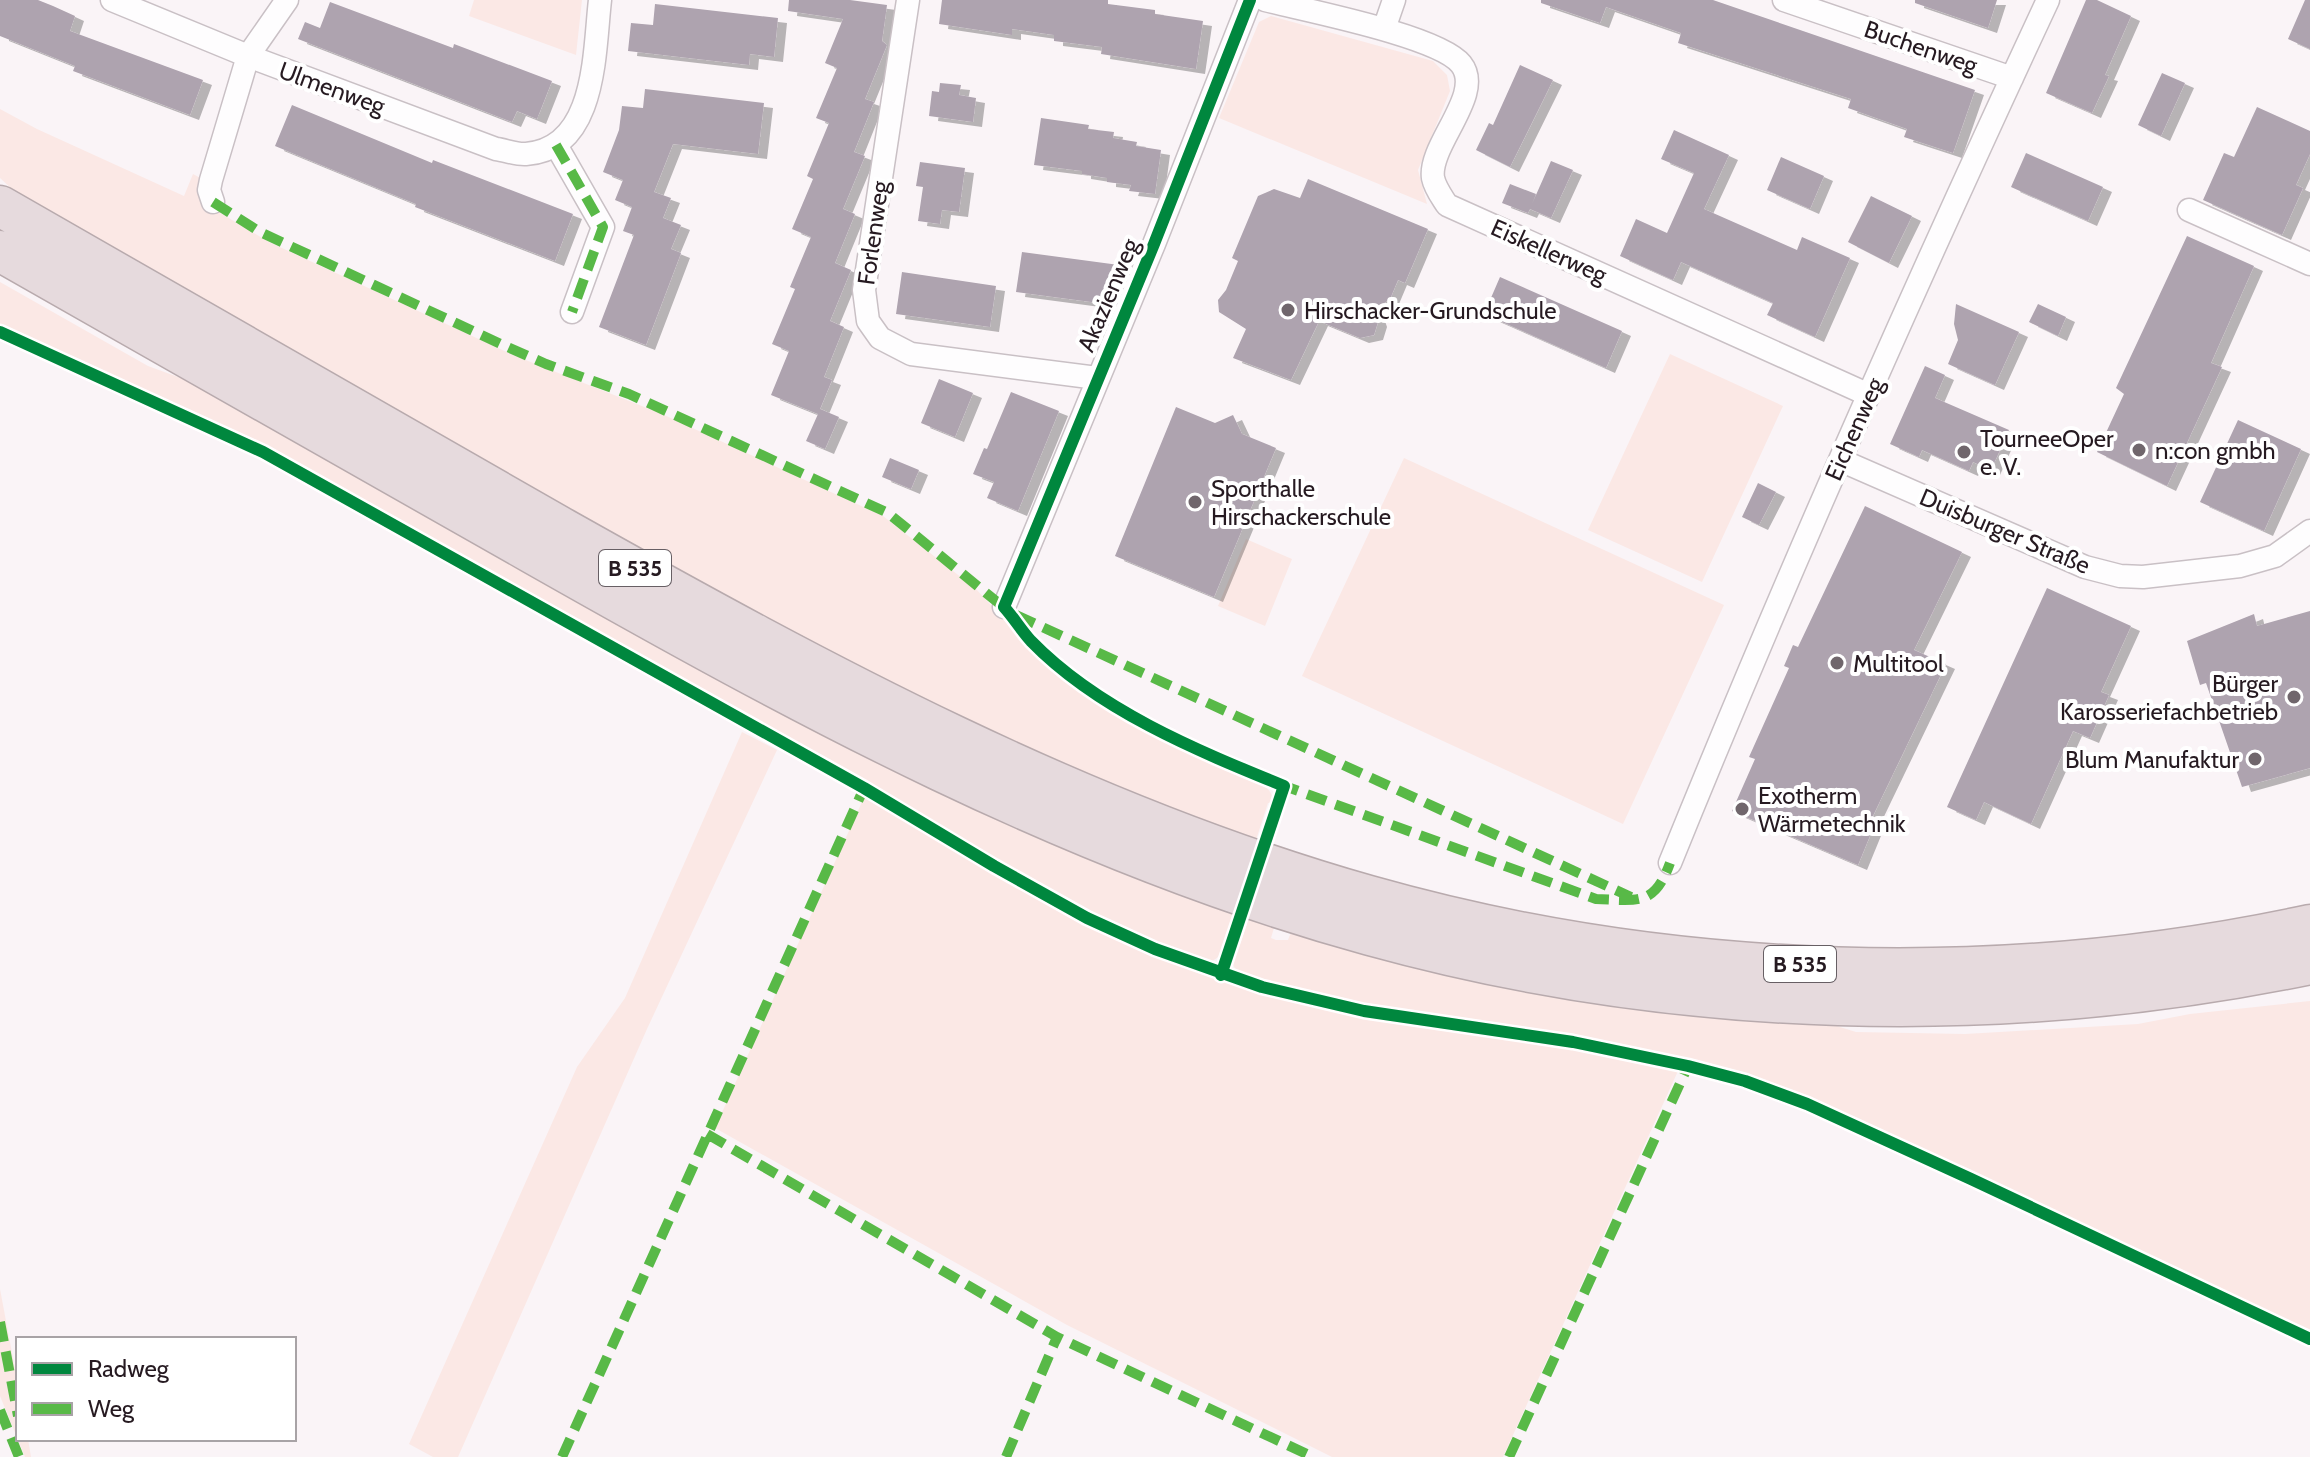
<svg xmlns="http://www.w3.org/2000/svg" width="2310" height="1457" font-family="Cabin,sans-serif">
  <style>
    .green { fill: #fbe8e5 }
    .building { fill: #aea3af; filter: url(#shadow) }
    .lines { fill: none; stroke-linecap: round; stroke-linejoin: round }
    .street-casing { stroke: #c9c0c5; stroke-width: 25 }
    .highway-casing { stroke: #b8aaad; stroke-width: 43 }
    .street { stroke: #fefdfe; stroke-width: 22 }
    .highway { stroke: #e6dadd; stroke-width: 40 }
    .quiet { stroke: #58b947; stroke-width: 10; stroke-dasharray: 20 10; stroke-linecap: butt }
    .cycleway-casing { stroke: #fff; stroke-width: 17 }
    .cycleway { stroke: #00873e; stroke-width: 12 }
    .poi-dot { fill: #70666c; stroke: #fff; stroke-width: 3 }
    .labels { text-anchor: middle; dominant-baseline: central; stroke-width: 8; stroke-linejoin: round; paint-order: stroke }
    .shield { fill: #fff; stroke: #675f64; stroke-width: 2 }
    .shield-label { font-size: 22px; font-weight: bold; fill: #261a21 }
    .street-label { font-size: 24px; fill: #261a21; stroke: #fff }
    .poi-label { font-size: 24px; fill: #261a21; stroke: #fff; text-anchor: start }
  </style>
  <defs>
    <filter id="shadow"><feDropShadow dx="9" dy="5" stdDeviation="0" flood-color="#0004"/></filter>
  </defs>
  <rect width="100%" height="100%" fill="#faf4f7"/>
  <path class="green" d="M 474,0 L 582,0 L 576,55 L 469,16 Z
    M 1271,16 L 1433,61 L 1447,75 L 1450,91 L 1418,170 L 1427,204 L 1219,118 L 1259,22 Z
    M 0,109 L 37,129 L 184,196 L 193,174 L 206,181 L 217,211 L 269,242 L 513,355 L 662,414 L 883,516 L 976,589 L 1026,643 L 1108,707 L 1144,729 L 1260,782 C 1268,789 1274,793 1272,803 L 1268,803 L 1254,846 L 1160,811 L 820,653 L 28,204 L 0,178 Z
    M 0,282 L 148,366 L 208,388 L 1276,921 L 1271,938 L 1276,940 L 1288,940 L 1293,927 L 1814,1019 L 1856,1032 L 1965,1034 L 2138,1024 L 2190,1014 L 2310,1001 L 2310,1334 L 1812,1100 L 1732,1071 L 1632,1048 L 1424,1016 L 1321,996 L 1244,976 L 1237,973 L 1231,960 L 1233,954 L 1236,955 L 1247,924 L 1234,919 C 1226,938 1227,963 1201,963 L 1120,930 L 1004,867 L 817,753 L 298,465 L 0,325 Z
    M 1670,354 L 1783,406 L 1702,582 L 1588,530 Z
    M 1404,458 L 1724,605 L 1623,824 L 1302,676 Z
    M 1246,539 L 1292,559 L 1265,626 L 1218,606 Z
    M 742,732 L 777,750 L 647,1029 L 458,1457 L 433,1457 L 409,1444 L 577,1067 L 625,998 Z
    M 866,793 L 957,851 L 1065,914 L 1180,966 L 1259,991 L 1398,1023 L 1566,1047 L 1678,1071 L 1503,1457 L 1332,1457 L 1067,1325 L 715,1128 Z
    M 0,1289 L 18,1385 L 18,1439 L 28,1439 L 31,1457 L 25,1457 L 0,1396 Z"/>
  <path class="building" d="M 0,0 L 38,0 L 53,6 L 75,16 L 70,31 L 203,80 L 190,115 L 73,71 L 75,66 L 0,36 Z
    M 789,0 L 850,0 L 887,5 L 882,41 L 887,45 L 865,99 L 874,102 L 854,152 L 865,156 L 843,209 L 855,214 L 835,263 L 851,270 L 830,321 L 844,327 L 824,377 L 832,380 L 820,409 L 839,417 L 825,449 L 806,441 L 818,414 L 771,395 L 789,351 L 772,344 L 795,289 L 790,287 L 811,237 L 792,229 L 813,179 L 807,176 L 829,123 L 816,118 L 837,68 L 825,63 L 843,19 L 788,11 Z
    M 942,0 L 1108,0 L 1108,4 L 1155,10 L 1155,14 L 1203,21 L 1196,69 L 1101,54 L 1102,47 L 1054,41 L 1054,35 L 1012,29 L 1012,35 L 939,24 Z
    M 1541,0 L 1713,0 L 1975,90 L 1953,153 L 1904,137 L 1907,129 L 1848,108 L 1851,99 L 1678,43 L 1681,33 L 1606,7 L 1600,23 L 1541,3 Z
    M 1915,0 L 1997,0 L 1988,28 L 1915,3 Z
    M 2086,0 L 2097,0 L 2131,16 L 2105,75 L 2109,76 L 2092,113 L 2046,93 Z
    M 2305,0 L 2310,0 L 2310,49 L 2288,39 Z
    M 330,2 L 453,48 L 454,44 L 552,81 L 537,119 L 517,111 L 512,122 L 298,39 L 305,22 L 320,28 Z
    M 655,4 L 778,18 L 774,57 L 750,54 L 749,65 L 628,51 L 631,23 L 653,25 Z
    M 1520,65 L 1553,80 L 1510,167 L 1476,150 L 1489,123 L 1493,125 Z
    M 2162,73 L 2185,83 L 2161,136 L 2138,125 Z
    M 940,83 L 961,85 L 959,95 L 976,98 L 973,122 L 929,116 L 932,91 L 939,92 Z
    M 645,89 L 764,103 L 758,154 L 673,144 L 654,192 L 671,198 L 663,218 L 681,225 L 671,249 L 681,253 L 646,345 L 599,327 L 634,235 L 623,231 L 632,207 L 615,200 L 623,180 L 603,172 L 619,130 L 622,106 L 643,108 Z
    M 292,105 L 432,163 L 433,160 L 573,214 L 555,261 L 415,207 L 416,204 L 275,146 Z
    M 2257,107 L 2310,131 L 2310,154 L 2296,185 L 2303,188 L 2282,235 L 2203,200 L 2224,153 L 2234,157 Z
    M 1041,118 L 1089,125 L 1088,129 L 1114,132 L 1113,138 L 1137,142 L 1136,146 L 1161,150 L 1155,194 L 1129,191 L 1131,185 L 1107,182 L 1107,178 L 1082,174 L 1082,171 L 1034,165 Z
    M 1674,130 L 1729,155 L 1704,209 L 1797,250 L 1802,237 L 1850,258 L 1815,337 L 1767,315 L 1773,303 L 1681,262 L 1673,280 L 1620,256 L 1636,219 L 1667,233 L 1694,173 L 1661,159 Z
    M 2026,153 L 2103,187 L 2088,221 L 2011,187 Z
    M 1781,157 L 1824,176 L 1810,209 L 1767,190 Z
    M 1551,161 L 1573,170 L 1551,218 L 1530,209 L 1528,213 L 1502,203 L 1510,184 L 1536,194 L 1532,204 Z
    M 920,162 L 965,168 L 959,212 L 942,210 L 940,224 L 918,221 L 923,187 L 916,186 Z
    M 1308,179 L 1428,229 L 1405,283 L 1398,280 L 1390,299 L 1374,310 L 1378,322 L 1374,335 L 1360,338 L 1319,321 L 1291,380 L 1233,358 L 1246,329 L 1219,312 L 1218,300 L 1226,290 L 1238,261 L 1232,258 L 1258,196 L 1274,189 L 1300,198 Z
    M 1871,196 L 1912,216 L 1889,263 L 1848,242 Z
    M 2187,236 L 2254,266 L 2211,363 L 2222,367 L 2167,486 L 2097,452 L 2124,394 L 2116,388 Z
    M 1022,252 L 1119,265 L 1114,305 L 1016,292 Z
    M 902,272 L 996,286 L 990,327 L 896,314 Z
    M 1500,277 L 1622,331 L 1606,368 L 1484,314 Z
    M 1956,304 L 2019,332 L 1995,385 L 1948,364 L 1958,340 L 1954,324 Z
    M 2038,304 L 2066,317 L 2058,336 L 2029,322 Z
    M 1925,366 L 1945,375 L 1935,398 L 2009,430 L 1991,470 L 1973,462 L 1969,471 L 1922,450 L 1919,457 L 1890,444 Z
    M 939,379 L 973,393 L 955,437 L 921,423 Z
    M 1011,392 L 1059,411 L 1018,511 L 987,498 L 994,482 L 973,474 L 984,448 L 987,449 Z
    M 1176,407 L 1215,423 L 1233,415 L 1242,434 L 1276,448 L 1214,597 L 1115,556 Z
    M 2238,420 L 2301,449 L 2264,531 L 2200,502 Z
    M 890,458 L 919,470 L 911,489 L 882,477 Z
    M 1758,483 L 1776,492 L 1759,525 L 1742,517 Z
    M 1865,506 L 1962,552 L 1914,650 L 1946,664 L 1869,824 L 1874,826 L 1858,865 L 1732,811 L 1755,759 L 1749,757 L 1789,668 L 1784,666 L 1793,645 L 1798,647 Z
    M 2047,588 L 2131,626 L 2101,692 L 2109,695 L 2090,738 L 2073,731 L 2031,824 L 1984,802 L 1976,820 L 1947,807 Z
    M 2310,611 L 2310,768 L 2242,787 L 2206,683 L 2200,685 L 2187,641 L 2254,614 L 2257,626 Z"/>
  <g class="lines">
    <defs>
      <path id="street" d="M 112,0 L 248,56 L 496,149 C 505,150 517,155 526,154 C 597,149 594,51 600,0
        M 908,0 L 864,290 L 868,321 L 880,338 L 911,354 L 1097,378
        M 1265,0 C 1304,10 1439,36 1461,64 C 1485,94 1428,145 1433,178 C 1435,188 1442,197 1447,205 L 1869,395
        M 1784,0 L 2012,78
        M 1384,29 L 1394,0
        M 556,145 L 603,227 L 572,312
        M 213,202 L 209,190 L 211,180 L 248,56 L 287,0
        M 2189,210 L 2310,264
        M 1840,460 L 2085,567 L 2120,576 L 2143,577 L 2240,566 L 2275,556 L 2310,531
        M 1004,607 L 1154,244 L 1250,0
        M 1670,863 C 1788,572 1915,285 2048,0"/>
      <path id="highway" d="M 0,206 C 188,314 376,422 564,529 C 822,674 1083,815 1369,896 C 1672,982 2003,991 2310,925
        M 0,251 C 177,352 354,452 532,553 C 800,705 1071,853 1370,935 C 1674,1019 2002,1028 2310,964"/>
    </defs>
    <use href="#street" class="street-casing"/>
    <use href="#highway" class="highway-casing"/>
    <use href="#street" class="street"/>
    <use href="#highway" class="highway"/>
    <path class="quiet" d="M 556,145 L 603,227 L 572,312
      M 213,202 L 260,232 L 503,345 L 546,364 L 629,394 L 888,513 L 1007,610
      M 1016,615 L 1631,897
      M 1279,784 L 1596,899 C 1638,900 1654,907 1670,863
      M 707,1134 L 1057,1337 L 1313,1457
      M 0,1322 L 18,1416
      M 0,1410 L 19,1457
      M 562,1457 L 864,788
      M 1006,1457 L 1057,1337
      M 1509,1457 L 1688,1066"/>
    <defs>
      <path id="cycleway" d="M 0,332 L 263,452 L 864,788 L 994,866 L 1087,918 L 1155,949 L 1262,987 L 1364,1011 L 1573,1042 L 1688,1066 L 1745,1081 L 1807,1104 L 1971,1179 L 2310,1339
        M 1221,975 L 1284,786 C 1196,750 1098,710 1031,641 C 1021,630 1014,618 1004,607 L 1154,244 L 1250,0"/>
    </defs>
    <use href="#cycleway" class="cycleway-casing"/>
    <use href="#cycleway" class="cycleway"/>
  </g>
  <g class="poi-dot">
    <circle cx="1288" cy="310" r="8"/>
    <circle cx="2139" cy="450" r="8"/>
    <circle cx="1964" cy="452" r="8"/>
    <circle cx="1195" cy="502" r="8"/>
    <circle cx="1837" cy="663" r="8"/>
    <circle cx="2294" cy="697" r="8"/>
    <circle cx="2255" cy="759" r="8"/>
    <circle cx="1742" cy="809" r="8"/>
  </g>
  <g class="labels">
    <g class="shield">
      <rect x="599" y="550" width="72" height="36" rx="6"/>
      <rect x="1764" y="946" width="72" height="36" rx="6"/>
    </g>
    <g class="shield-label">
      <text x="635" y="568">B 535</text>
      <text x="1800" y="964">B 535</text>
    </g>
    <g class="street-label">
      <text transform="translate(1921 47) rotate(19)">Buchenweg</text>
      <text transform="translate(332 88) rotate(20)">Ulmenweg</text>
      <text transform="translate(873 233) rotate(-82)">Forlenweg</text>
      <text transform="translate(1549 251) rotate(24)">Eiskellerweg</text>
      <text transform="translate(1108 295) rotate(-67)">Akazienweg</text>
      <text transform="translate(1854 429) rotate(-66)">Eichenweg</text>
      <text transform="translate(2005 531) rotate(23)">Duisburger Straße</text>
    </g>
    <g class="poi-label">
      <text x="1304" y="310">Hirschacker-Grundschule</text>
      <text x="1980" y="438">TourneeOper<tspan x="1980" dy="28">e. V.</tspan></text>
      <text x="2155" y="450">n:con gmbh</text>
      <text x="1211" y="488">Sporthalle<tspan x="1211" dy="28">Hirschackerschule</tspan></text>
      <text x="1853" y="663">Multitool</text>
      <text x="2278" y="683" text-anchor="end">Bürger<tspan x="2278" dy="28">Karosseriefachbetrieb</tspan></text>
      <text x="2239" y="759" text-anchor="end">Blum Manufaktur</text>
      <text x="1758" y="795">Exotherm<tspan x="1758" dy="28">Wärmetechnik</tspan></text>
    </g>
  </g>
  <rect x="16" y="1337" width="280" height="104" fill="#ffffff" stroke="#a8a3a6" stroke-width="2"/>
  <rect x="32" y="1363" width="40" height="12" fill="#00873e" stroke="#a8a3a6" stroke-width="2"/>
  <text x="88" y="1377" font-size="24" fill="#261a21">Radweg</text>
  <rect x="32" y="1403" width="40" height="12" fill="#58b947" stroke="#a8a3a6" stroke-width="2"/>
  <text x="88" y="1417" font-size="24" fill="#261a21">Weg</text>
</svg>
